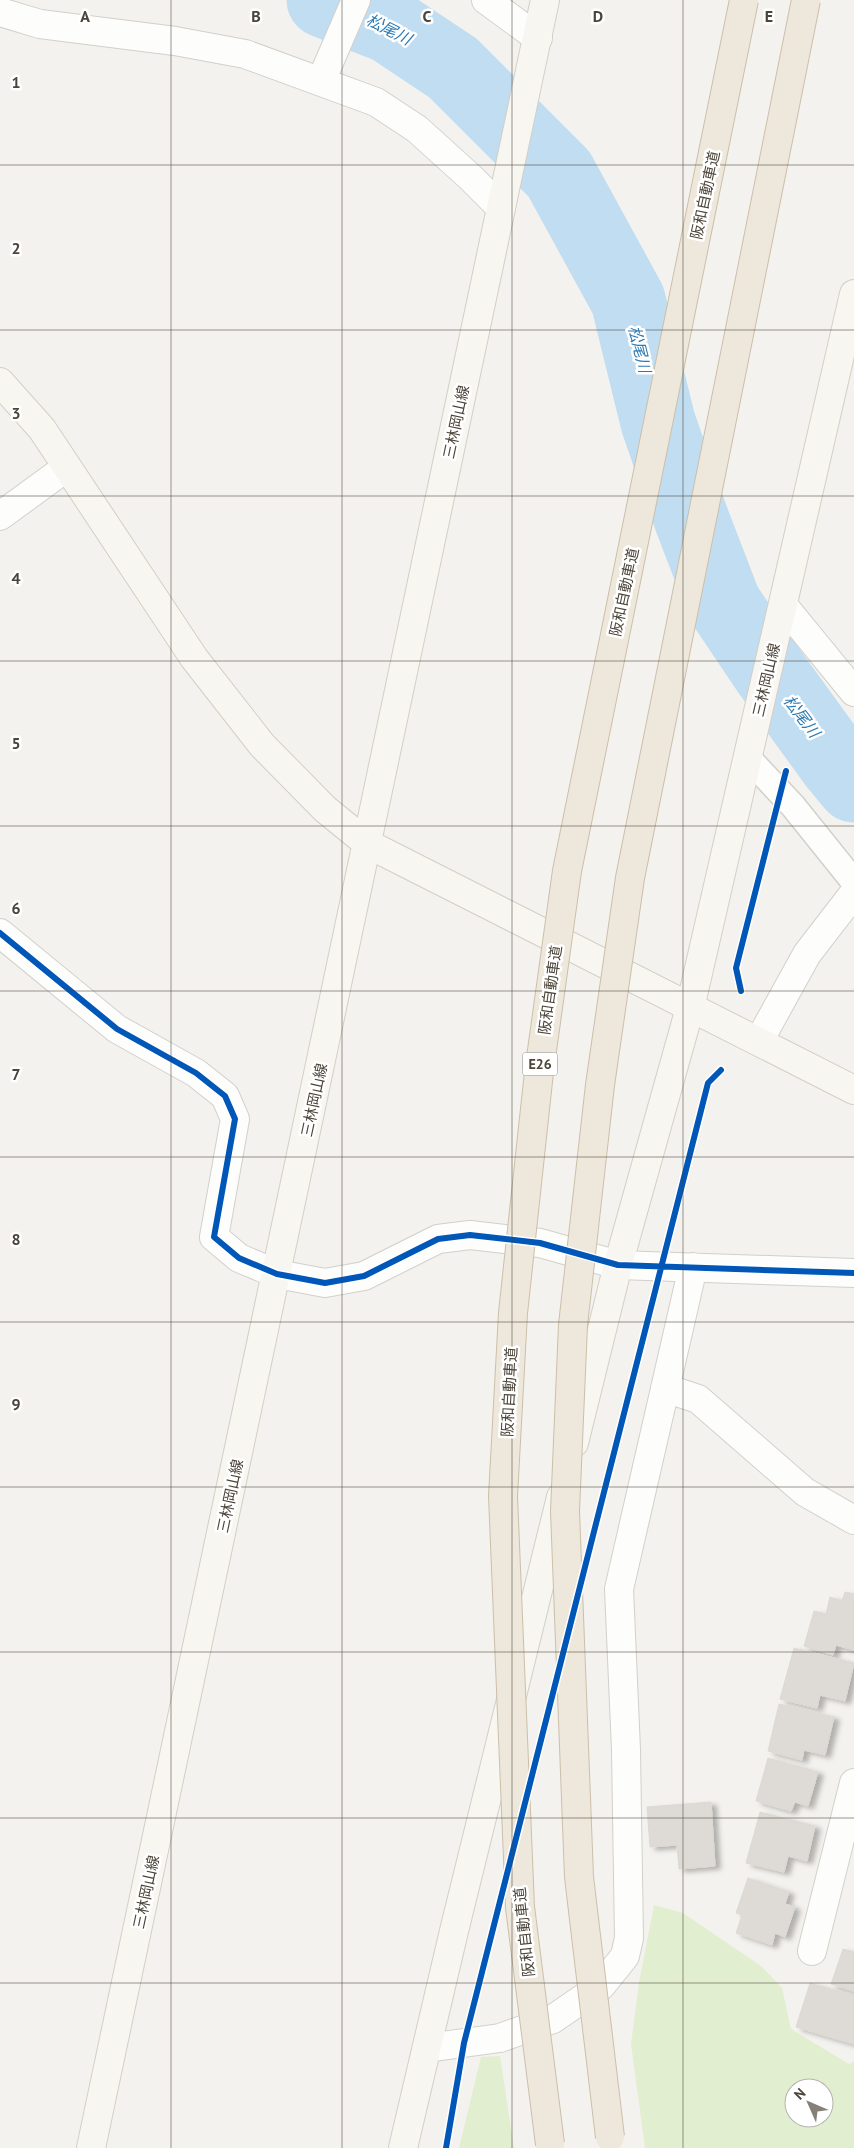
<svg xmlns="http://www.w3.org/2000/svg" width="854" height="2148" font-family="'PT Sans','Noto Sans JP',sans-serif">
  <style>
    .green { fill: #e1eecf; fill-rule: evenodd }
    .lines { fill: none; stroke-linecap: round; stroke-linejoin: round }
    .river { stroke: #c0ddf1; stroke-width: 75 }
    .building { fill: #dedbd6; stroke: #dcd9d4; filter: url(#shadow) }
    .service-casing { stroke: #d2d0cb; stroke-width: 28 }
    .minor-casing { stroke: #d2d0cb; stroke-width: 30 }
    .secondary-casing { stroke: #d3cfc5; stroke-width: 30 }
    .path { stroke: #d3d2cc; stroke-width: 3; stroke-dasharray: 2.5 2.5; stroke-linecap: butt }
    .service { stroke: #fdfdfc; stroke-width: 25 }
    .minor { stroke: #fdfdfc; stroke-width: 28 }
    .secondary { stroke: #f7f6f1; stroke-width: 28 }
    .motorway-bridge-casing { stroke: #ccbfa9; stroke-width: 30; stroke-linecap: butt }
    .motorway-bridge { stroke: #ede8db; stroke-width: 28 }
    .cycleway-casing { stroke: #fff; stroke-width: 9 }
    .cycleway { stroke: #0057b8; stroke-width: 6 }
    .grid { fill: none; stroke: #4b4439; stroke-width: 1; stroke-opacity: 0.55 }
    .labels { text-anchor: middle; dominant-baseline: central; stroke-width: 5; stroke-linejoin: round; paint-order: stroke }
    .shield { fill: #fff; stroke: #817c74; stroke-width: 1 }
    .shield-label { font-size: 14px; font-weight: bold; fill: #4b4439 }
    .street-label { font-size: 15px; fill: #4b4439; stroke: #fff }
    .water-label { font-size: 16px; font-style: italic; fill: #2e7ab2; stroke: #fff }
    .grid-label { font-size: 16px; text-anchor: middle; font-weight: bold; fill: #4b4439; stroke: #fff; stroke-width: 5; stroke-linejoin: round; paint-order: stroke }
  </style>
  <defs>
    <filter id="shadow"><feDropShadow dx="5.5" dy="3" stdDeviation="2.5" flood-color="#0004"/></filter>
  </defs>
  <rect width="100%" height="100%" fill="#f4f2ee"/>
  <path class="green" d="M 654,1905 L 683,1913 L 761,1966 L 782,1988 L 791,2029 L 849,2064 L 854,2061 L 854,2148 L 645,2148 L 631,2044 L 639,1983 ZM 794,2088 L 824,2088 L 824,2118 L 794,2118 Z
    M 500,2056 L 514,2148 L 459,2148 L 481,2057 Z"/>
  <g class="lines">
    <path class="river" d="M 324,0 L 390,26 L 453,68 L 559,174 L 628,300 L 658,422 L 691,518 L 724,604 L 769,671 L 835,762 L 854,785"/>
  </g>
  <path class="building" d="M 845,1592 L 854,1594 L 854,1650 L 836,1645 L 833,1655 L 804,1646 L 814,1611 L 826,1614 L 830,1597 L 842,1601 Z
    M 794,1648 L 854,1663 L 845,1701 L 820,1695 L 817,1708 L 780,1699 Z
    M 779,1704 L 834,1717 L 825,1755 L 804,1750 L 802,1760 L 768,1751 Z
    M 768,1758 L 818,1772 L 808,1806 L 795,1802 L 791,1811 L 756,1801 Z
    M 711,1802 L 715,1866 L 679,1869 L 677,1845 L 650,1847 L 647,1807 Z
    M 760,1812 L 815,1826 L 807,1861 L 788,1856 L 784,1872 L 746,1863 Z
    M 748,1878 L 789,1892 L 785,1904 L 795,1907 L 785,1937 L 775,1933 L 772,1945 L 736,1933 L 742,1915 L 736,1913 Z
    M 843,1949 L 854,1952 L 854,1991 L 831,1984 Z
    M 810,1983 L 854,1996 L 854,2044 L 796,2027 Z"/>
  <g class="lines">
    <defs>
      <path id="service" d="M 748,758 L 793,806 L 854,882"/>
      <path id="minor" d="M 486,0 L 538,38
        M 0,12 L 40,24 L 175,41 L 245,54 L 376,102 L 417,129 L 470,177 L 501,208
        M 321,81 L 356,0
        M 0,516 L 67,467
        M 783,605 L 854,692
        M 0,933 L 117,1029 L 196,1073 L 225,1096 L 235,1119 L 214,1237 L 239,1258 L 277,1274 L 325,1283 L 364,1276 L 438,1239 L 470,1235 L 540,1243 L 618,1265 L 854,1273
        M 759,1041 L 807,954 L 854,893
        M 665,1388 L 698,1399 L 805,1492 L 854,1520
        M 812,1951 L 854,1783
        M 427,2048 L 500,2038 L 553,2019 L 601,1986 L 625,1956 L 629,1938 L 626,1750 L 619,1589 L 693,1267"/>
      <path id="secondary" d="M 0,382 L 42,429 L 194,658 L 262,745 L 325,809 L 368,844 L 854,1090
        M 574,1443 L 618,1265 L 690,1008 L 854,294
        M 91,2148 L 545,0
        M 403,2148 L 454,1931 L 561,1497"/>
    </defs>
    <use href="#service" class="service-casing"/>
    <use href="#minor" class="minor-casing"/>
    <use href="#secondary" class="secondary-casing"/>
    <path class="path" d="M 762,867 L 770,834
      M 737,970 L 741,991
      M 708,1085 L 721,1070
      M 671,1230 L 702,1110
      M 446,2148 L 457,2085"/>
    <use href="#service" class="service"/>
    <use href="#minor" class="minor"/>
    <use href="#secondary" class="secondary"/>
    <defs>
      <path id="motorway-bridge" d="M 610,2137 L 579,1877 L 565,1511 L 573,1325 L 600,1085 L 630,878 L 806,0
        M 550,2144 L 520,1907 L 503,1496 L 513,1313 L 539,1072 L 567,871 L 744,0"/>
    </defs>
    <use href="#motorway-bridge" class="motorway-bridge-casing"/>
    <use href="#motorway-bridge" class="motorway-bridge"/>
    <defs>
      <path id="cycleway" d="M 0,933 L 117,1029 L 196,1073 L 225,1096 L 235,1119 L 214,1237 L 239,1258 L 277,1274 L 325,1283 L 364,1276 L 438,1239 L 470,1235 L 540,1243 L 618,1265 L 854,1273
        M 741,991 L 736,968 L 786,771
        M 446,2148 L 464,2043 L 708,1083 L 721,1070"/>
    </defs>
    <use href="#cycleway" class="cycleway-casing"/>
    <use href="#cycleway" class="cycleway"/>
  </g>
  <path class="grid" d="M 171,0 L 171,2148M 342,0 L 342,2148M 512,0 L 512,2148M 683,0 L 683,2148M 0,165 L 854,165M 0,330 L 854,330M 0,496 L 854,496M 0,661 L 854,661M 0,826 L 854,826M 0,991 L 854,991M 0,1157 L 854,1157M 0,1322 L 854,1322M 0,1487 L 854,1487M 0,1652 L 854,1652M 0,1818 L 854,1818M 0,1983 L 854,1983"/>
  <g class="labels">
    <rect class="shield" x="522.5" y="1052.5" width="35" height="23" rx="4"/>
    <g class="shield-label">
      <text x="540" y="1064">E26</text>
    </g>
    <g class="street-label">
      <text transform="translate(705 195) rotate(-78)">阪和自動車道</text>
      <text transform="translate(456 422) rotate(-78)">三林岡山線</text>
      <text transform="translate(624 592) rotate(-78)">阪和自動車道</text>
      <text transform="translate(766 680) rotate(-77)">三林岡山線</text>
      <text transform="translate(550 990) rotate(-82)">阪和自動車道</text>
      <text transform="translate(314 1100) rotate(-78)">三林岡山線</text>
      <text transform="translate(509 1392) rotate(-87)">阪和自動車道</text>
      <text transform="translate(230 1496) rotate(-78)">三林岡山線</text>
      <text transform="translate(146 1892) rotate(-78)">三林岡山線</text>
      <text transform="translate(524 1932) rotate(-96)">阪和自動車道</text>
    </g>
    <g class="water-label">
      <text transform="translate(389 29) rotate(27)">松尾川</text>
      <text transform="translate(640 349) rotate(76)">松尾川</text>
      <text transform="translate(802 716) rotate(53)">松尾川</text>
    </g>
  </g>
  <g class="grid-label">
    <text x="85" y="22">A</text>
    <text x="256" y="22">B</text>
    <text x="427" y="22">C</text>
    <text x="598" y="22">D</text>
    <text x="769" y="22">E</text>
    <text x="16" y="88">1</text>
    <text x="16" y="254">2</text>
    <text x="16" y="419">3</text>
    <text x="16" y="584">4</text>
    <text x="16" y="749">5</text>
    <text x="16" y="914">6</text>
    <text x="16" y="1080">7</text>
    <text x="16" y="1245">8</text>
    <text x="16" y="1410">9</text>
  </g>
  <g transform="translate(809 2103) rotate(315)"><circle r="24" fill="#ffffff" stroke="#b7b4b0"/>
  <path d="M0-4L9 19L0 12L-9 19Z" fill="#868178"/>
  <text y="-8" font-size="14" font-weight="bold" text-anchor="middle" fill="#4b4439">N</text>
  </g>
</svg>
